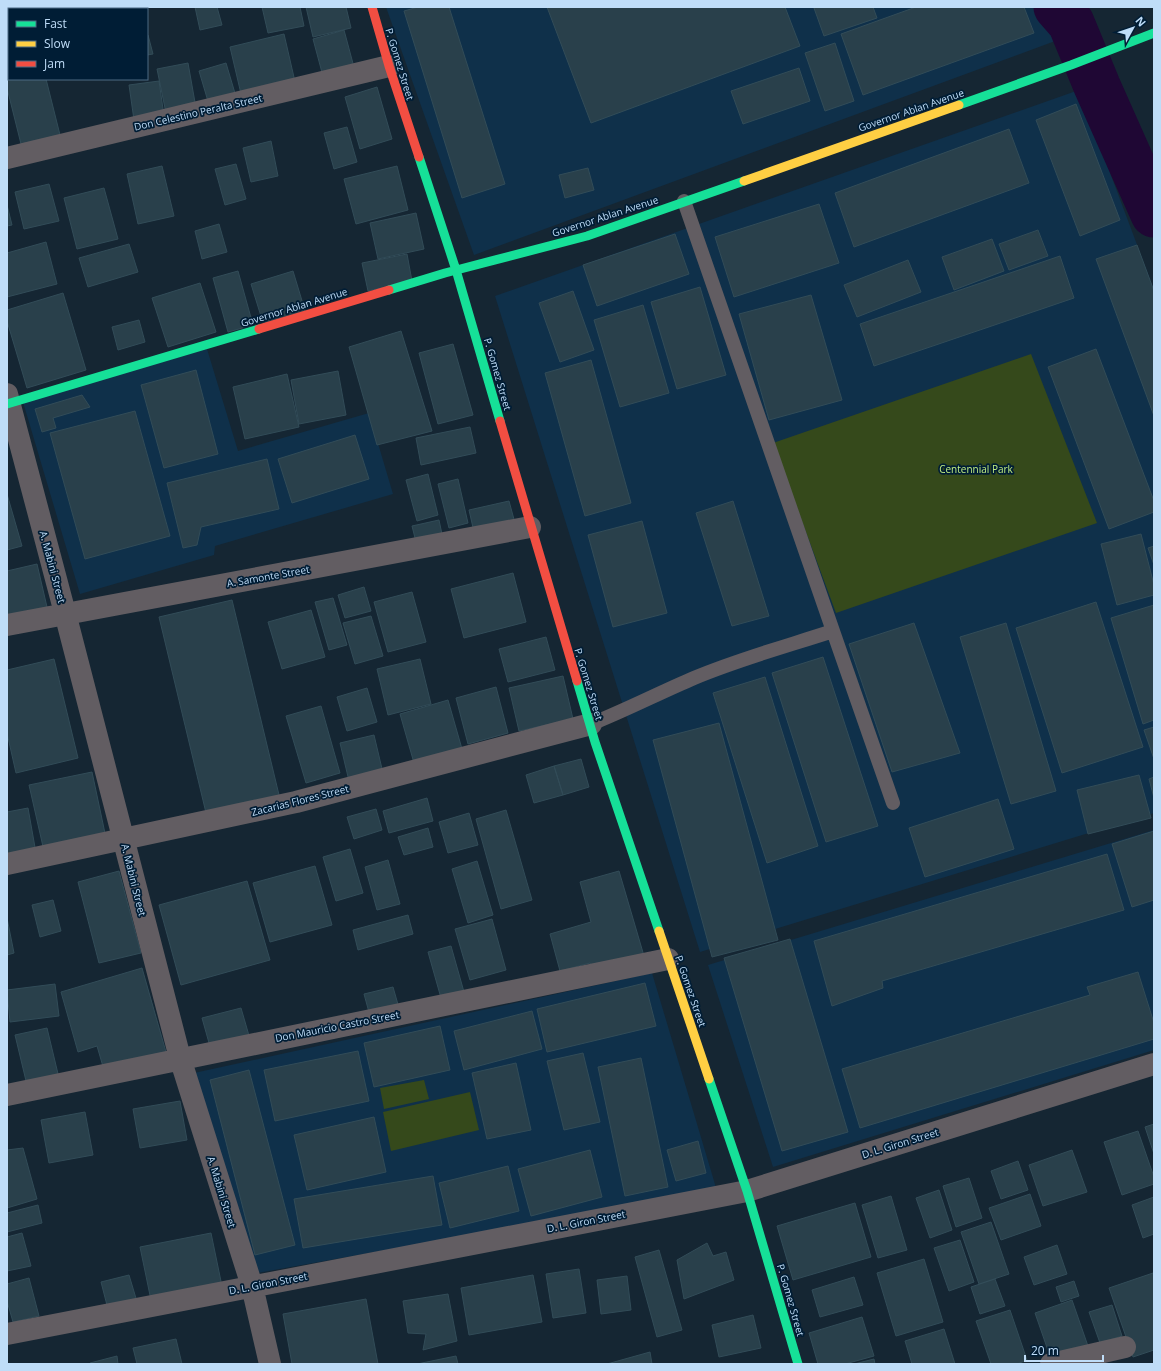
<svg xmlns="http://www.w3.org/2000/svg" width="1161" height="1371" font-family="'Open Sans',sans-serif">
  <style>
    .built { fill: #0f304a }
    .green { fill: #35491b }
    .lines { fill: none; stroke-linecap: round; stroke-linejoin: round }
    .river { stroke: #1f0734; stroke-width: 47 }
    .building { fill: #29404b; stroke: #324c58 }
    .lane { stroke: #625d62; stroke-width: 14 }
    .street { stroke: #625d62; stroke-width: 22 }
    .fast { stroke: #16e098; stroke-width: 9 }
    .slow { stroke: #ffcf43; stroke-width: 9 }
    .jam { stroke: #f24e42; stroke-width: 9 }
    .labels { text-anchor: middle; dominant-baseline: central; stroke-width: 3.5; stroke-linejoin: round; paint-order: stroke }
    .street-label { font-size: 10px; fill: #bfddf8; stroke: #001d35 }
    .park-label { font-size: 10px; fill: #c2ee82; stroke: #001d35 }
  </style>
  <rect width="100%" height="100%" fill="#152633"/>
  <path class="built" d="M 386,7 L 1045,7 L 1066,37 L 474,255 Z
    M 1079,90 L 1154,290 L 1154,813 L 700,952 L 495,296 Z
    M 207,349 L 238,451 L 369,413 L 393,494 L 215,546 L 214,555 L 80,594 L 23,402 Z
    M 1154,830 L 1154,1050 L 773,1167 L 708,965 Z
    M 652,973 L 717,1191 L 257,1273 L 194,1073 Z"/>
  <path class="green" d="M 1031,354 L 1097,523 L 836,613 L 773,443 Z
    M 424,1080 L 429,1099 L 384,1109 L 380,1088 Z
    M 470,1092 L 479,1130 L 391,1151 L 383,1112 Z"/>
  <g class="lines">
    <path class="river" d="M 1057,7 L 1071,23 L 1097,86 L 1154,214"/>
  </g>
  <path class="building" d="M 44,7 L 76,7 L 76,9 L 45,9 Z
    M 195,7 L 217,7 L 222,25 L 200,30 Z
    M 262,7 L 300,7 L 304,26 L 268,33 Z
    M 306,7 L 346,7 L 351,28 L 313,37 Z
    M 418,7 L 449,7 L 505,184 L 462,198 L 404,11 Z
    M 547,7 L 785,7 L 800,46 L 591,123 Z
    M 818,7 L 873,7 L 877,18 L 824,36 L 814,8 Z
    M 916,7 L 1024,7 L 1034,33 L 863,95 L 841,34 Z
    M 9,15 L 9,58 L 7,59 L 7,16 Z
    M 344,30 L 355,71 L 324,80 L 313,39 Z
    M 284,34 L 296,86 L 242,98 L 230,47 Z
    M 147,35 L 148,35 L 153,54 L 147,55 Z
    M 835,43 L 854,101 L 825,111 L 805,53 Z
    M 9,62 L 9,79 L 46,79 L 60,135 L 21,144 L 7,88 L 7,63 Z
    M 188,63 L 196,108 L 166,113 L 157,69 Z
    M 226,63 L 237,100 L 210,108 L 199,71 Z
    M 799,68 L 810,101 L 743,124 L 731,91 Z
    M 159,81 L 164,116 L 134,120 L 129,85 Z
    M 377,87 L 392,139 L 360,149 L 345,97 Z
    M 1076,104 L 1120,220 L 1080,236 L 1036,120 Z
    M 347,127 L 357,162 L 334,169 L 324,133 Z
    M 1009,129 L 1029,183 L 854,247 L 835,193 Z
    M 271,141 L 278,176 L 251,182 L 243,148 Z
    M 236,164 L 246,199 L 225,205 L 215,169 Z
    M 162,166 L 174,216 L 138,224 L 127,174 Z
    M 397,166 L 408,210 L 356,224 L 344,179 Z
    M 588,168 L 594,190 L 565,198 L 559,175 Z
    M 49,184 L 59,221 L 24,229 L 15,192 Z
    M 104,188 L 118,239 L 77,249 L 64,198 Z
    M 819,204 L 839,263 L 734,297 L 715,237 Z
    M 7,205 L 12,225 L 7,226 Z
    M 416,213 L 424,249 L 378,259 L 370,223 Z
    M 219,224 L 227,252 L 202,259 L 195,231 Z
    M 1038,230 L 1048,256 L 1009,270 L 999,244 Z
    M 675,234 L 689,274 L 597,306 L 583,265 Z
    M 992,239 L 1004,271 L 954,290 L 942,257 Z
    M 46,242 L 57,284 L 7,297 L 7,253 Z
    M 129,244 L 138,272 L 88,287 L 79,258 Z
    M 1137,245 L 1154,291 L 1154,416 L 1096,259 Z
    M 407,254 L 412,281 L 368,291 L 362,263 Z
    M 1060,256 L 1074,298 L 874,366 L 860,324 Z
    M 908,260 L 921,292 L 857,317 L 844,285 Z
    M 238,271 L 253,325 L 228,332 L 213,278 Z
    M 293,271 L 306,314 L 264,326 L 251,284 Z
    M 200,283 L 216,332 L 168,347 L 152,298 Z
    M 700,287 L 726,375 L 677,389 L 651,302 Z
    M 573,291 L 594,350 L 560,362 L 539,303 Z
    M 63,293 L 86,370 L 27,388 L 7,321 L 7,310 Z
    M 811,295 L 842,400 L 769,420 L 739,314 Z
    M 643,305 L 669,393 L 620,407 L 594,320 Z
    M 139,320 L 145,342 L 118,350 L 112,327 Z
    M 401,331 L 432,431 L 377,445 L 349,347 Z
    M 453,344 L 473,415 L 438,424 L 419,353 Z
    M 1096,349 L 1154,501 L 1154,512 L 1109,529 L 1048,367 Z
    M 591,360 L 631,503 L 585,516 L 545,373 Z
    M 196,370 L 218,454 L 164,468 L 141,385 Z
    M 338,371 L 346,415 L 299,424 L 291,380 Z
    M 287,374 L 299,427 L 245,439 L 233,387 Z
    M 82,395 L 90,407 L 53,418 L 56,428 L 42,432 L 35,409 Z
    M 135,411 L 170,536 L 85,559 L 50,433 Z
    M 470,427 L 476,453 L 421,465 L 416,438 Z
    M 355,435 L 369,479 L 292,503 L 278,459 Z
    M 267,459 L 279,509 L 201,527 L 197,545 L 183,548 L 167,483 Z
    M 428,474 L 438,515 L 417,521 L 406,480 Z
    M 458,479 L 468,523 L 449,528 L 438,484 Z
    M 7,494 L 22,546 L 7,550 Z
    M 509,501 L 515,523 L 474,532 L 469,510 Z
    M 733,501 L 769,616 L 732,626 L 696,513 Z
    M 439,520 L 443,539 L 417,546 L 412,526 Z
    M 642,521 L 667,613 L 613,627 L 588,535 Z
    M 1141,534 L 1154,585 L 1154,595 L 1117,605 L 1101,544 Z
    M 1154,546 L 1154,565 L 1148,548 Z
    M 37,564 L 47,607 L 7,617 L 7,571 Z
    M 513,573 L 526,622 L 464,638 L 451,589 Z
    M 364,587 L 371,611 L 345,618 L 338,595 Z
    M 412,592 L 426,642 L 388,652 L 374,602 Z
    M 333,598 L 347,645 L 329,650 L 315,602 Z
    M 232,600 L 280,799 L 207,817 L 159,617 Z
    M 1096,602 L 1143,747 L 1062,773 L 1016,628 Z
    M 1154,605 L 1154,720 L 1143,724 L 1111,618 Z
    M 311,610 L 325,657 L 282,669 L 268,622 Z
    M 371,616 L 383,656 L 355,664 L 343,623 Z
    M 914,623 L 960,753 L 892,772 L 849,644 Z
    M 1006,623 L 1056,791 L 1011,804 L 960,637 Z
    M 546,637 L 555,670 L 508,682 L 499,649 Z
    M 823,657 L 878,826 L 826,842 L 772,673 Z
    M 54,659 L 78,758 L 16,773 L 7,733 L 7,670 Z
    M 420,659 L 431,704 L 388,715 L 377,669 Z
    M 563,676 L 573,719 L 519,731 L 509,688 Z
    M 765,677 L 818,846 L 767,863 L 713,693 Z
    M 496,687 L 508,733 L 468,744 L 456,698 Z
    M 367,688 L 377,722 L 347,731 L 337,697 Z
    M 448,700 L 462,749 L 414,763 L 400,714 Z
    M 321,706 L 340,773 L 306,783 L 286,716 Z
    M 719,723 L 778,940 L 712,957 L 653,740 Z
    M 1154,727 L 1154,759 L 1144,730 Z
    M 374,735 L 383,773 L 349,781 L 340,743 Z
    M 581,759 L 589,787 L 563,795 L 554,766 Z
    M 554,766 L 563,795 L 534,803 L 526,775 Z
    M 92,772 L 106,838 L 44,851 L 29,785 Z
    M 1139,775 L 1151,818 L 1088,834 L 1077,790 Z
    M 1154,777 L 1154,798 L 1149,779 Z
    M 427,798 L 433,821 L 389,833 L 383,811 Z
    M 998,799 L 1014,849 L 925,877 L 909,828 Z
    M 28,808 L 36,853 L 7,858 L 7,812 Z
    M 376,809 L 382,830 L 354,839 L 347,817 Z
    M 506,810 L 532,900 L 501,909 L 476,819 Z
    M 469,813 L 478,845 L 448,853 L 439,822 Z
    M 428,828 L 433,847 L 404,855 L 398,837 Z
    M 1154,831 L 1154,900 L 1132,907 L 1112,844 Z
    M 350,849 L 363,893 L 336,901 L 323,857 Z
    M 1107,854 L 1124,910 L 882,981 L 883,988 L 832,1006 L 814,941 Z
    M 388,860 L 400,904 L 377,910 L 365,867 Z
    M 477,861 L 493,915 L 468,923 L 452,869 Z
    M 315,866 L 332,925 L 270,942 L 253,883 Z
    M 119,871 L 141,953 L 99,963 L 78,882 Z
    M 619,871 L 644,956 L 592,971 L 590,963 L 560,971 L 550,934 L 591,922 L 580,882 Z
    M 247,881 L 270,960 L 181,985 L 159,905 Z
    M 53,900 L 61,931 L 40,937 L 32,905 Z
    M 408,915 L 413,934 L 358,950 L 353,930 Z
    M 7,918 L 14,953 L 7,955 Z
    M 492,919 L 506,970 L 470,980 L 455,929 Z
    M 790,939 L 848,1132 L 782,1151 L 724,958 Z
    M 451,946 L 464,992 L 441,998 L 428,952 Z
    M 142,968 L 166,1052 L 104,1070 L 97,1046 L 78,1052 L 61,992 Z
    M 1138,972 L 1154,1023 L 1154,1039 L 860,1128 L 842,1069 L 1090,995 L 1087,987 Z
    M 645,983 L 656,1026 L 547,1052 L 537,1009 Z
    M 55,984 L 59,1016 L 10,1022 L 7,990 Z
    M 393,987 L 399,1008 L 370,1016 L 364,994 Z
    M 241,1008 L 250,1039 L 211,1050 L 202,1018 Z
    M 532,1011 L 542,1049 L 464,1070 L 454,1031 Z
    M 440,1026 L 450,1070 L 374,1087 L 364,1043 Z
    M 47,1028 L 59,1078 L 27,1085 L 15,1035 Z
    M 358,1051 L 369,1101 L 275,1121 L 264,1070 Z
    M 583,1053 L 600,1122 L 564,1130 L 547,1061 Z
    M 641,1058 L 668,1187 L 625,1196 L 598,1067 Z
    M 516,1063 L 531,1130 L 487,1139 L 472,1073 Z
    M 249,1070 L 295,1245 L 255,1255 L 210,1080 Z
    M 180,1101 L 187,1140 L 140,1148 L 133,1109 Z
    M 85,1112 L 93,1155 L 49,1163 L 41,1120 Z
    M 374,1117 L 386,1172 L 307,1190 L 294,1135 Z
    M 1154,1124 L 1154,1154 L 1145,1127 Z
    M 1138,1131 L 1154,1177 L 1154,1184 L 1122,1195 L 1104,1142 Z
    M 698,1141 L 706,1173 L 676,1181 L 667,1150 Z
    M 23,1148 L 37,1199 L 7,1208 L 7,1150 Z
    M 590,1150 L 602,1197 L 531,1216 L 518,1169 Z
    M 1072,1150 L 1087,1192 L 1043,1206 L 1029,1165 Z
    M 1018,1161 L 1028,1190 L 1001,1199 L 991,1171 Z
    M 508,1166 L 519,1211 L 450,1228 L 439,1183 Z
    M 433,1176 L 442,1225 L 303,1248 L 294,1199 Z
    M 969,1178 L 982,1218 L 956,1227 L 943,1186 Z
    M 939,1190 L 952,1230 L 930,1238 L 916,1198 Z
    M 1030,1194 L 1041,1226 L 1001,1240 L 989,1208 Z
    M 891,1196 L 907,1250 L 878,1258 L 862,1205 Z
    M 1154,1197 L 1154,1234 L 1143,1238 L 1132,1205 Z
    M 855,1203 L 871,1257 L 793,1280 L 777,1226 Z
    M 38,1205 L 42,1223 L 7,1232 L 7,1213 Z
    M 991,1222 L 1009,1274 L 979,1284 L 961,1232 Z
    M 22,1233 L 31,1266 L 7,1271 L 7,1237 Z
    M 211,1233 L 223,1291 L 152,1305 L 140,1247 Z
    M 960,1240 L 974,1282 L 949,1291 L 934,1248 Z
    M 707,1243 L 713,1256 L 726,1252 L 734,1280 L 684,1299 L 677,1260 Z
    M 1057,1245 L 1067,1274 L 1034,1285 L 1024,1257 Z
    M 659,1250 L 682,1330 L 657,1337 L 635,1257 Z
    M 924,1259 L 943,1322 L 896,1336 L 877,1273 Z
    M 579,1269 L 586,1313 L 553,1318 L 546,1274 Z
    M 1153,1273 L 1154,1277 L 1154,1350 L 1133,1357 L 1109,1288 Z
    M 129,1275 L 138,1305 L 109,1313 L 101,1282 Z
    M 533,1275 L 542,1322 L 469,1335 L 461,1288 Z
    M 627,1276 L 631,1310 L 601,1314 L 597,1280 Z
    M 854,1277 L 863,1305 L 820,1317 L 812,1290 Z
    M 29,1278 L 39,1316 L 13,1322 L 7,1301 L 7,1284 Z
    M 995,1279 L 1005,1306 L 980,1314 L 971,1287 Z
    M 1074,1281 L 1079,1296 L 1061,1302 L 1056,1287 Z
    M 448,1294 L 457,1341 L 423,1350 L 426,1334 L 408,1333 L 403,1301 Z
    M 366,1299 L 378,1364 L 292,1364 L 283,1314 Z
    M 1072,1300 L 1089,1349 L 1052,1362 L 1035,1313 Z
    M 1112,1305 L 1122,1336 L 1100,1343 L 1089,1312 Z
    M 1010,1310 L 1027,1360 L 1017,1364 L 991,1364 L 976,1321 Z
    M 753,1315 L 761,1348 L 719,1357 L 712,1325 Z
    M 862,1317 L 874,1356 L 845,1364 L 818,1364 L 809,1333 Z
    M 944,1329 L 955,1364 L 912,1364 L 905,1341 Z
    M 176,1339 L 182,1364 L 137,1364 L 133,1348 Z
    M 650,1352 L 652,1364 L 607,1364 Z
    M 117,1356 L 118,1364 L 90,1364 L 90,1363 Z
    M 456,1356 L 458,1364 L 417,1364 Z
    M 874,1359 L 875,1364 L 854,1364 Z"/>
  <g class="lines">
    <path class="lane" d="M 833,631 L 893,803
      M 591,724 C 626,710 659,693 694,678 C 739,659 787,646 833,631 L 684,201"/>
    <path class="street" d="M 7,158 L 389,66
      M 7,394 L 65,613 L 180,1058 L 252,1286 L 270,1364
      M 7,625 L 530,527
      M 7,864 L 296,802 L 591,724
      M 7,1095 L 668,959
      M 7,1334 L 747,1191 L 1154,1064
      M 1051,1364 L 1125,1347"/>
    <path class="fast" d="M 959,105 L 1071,65 L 1154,33
      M 419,157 L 456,270 L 500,421
      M 389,290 L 445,273 L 587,236 L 744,181
      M 7,404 L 259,329
      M 577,681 L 595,742 L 659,931
      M 709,1079 L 747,1191 L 798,1364"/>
    <path class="slow" d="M 744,181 L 959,105
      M 659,931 L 709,1079"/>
    <path class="jam" d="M 372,7 L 389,66 L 419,157
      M 259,329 L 389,290
      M 500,421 L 577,681"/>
  </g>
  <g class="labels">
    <g class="street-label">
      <text transform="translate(400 64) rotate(73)">P. Gomez Street</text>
      <text transform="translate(911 110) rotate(-19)">Governor Ablan Avenue</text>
      <text transform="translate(198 112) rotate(-13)">Don Celestino Peralta Street</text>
      <text transform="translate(605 216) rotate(-18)">Governor Ablan Avenue</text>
      <text transform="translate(294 307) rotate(-17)">Governor Ablan Avenue</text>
      <text transform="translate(498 374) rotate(74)">P. Gomez Street</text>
      <text transform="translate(53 567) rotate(75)">A. Mabini Street</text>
      <text transform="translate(268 576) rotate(-10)">A. Samonte Street</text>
      <text transform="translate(589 684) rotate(73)">P. Gomez Street</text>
      <text transform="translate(300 800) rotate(-14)">Zacarias Flores Street</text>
      <text transform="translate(134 880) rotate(76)">A. Mabini Street</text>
      <text transform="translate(691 991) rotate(71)">P. Gomez Street</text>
      <text transform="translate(337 1026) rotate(-11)">Don Mauricio Castro Street</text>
      <text transform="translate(900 1143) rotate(-17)">D. L. Giron Street</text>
      <text transform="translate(222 1192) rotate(73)">A. Mabini Street</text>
      <text transform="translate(586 1221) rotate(-11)">D. L. Giron Street</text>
      <text transform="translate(268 1283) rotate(-11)">D. L. Giron Street</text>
      <text transform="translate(791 1300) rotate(74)">P. Gomez Street</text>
    </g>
    <g class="park-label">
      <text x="976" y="469">Centennial Park</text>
    </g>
  </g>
  <rect width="1161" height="1371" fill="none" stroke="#bfddf8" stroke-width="16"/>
  <rect x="8" y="8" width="140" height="72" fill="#001d35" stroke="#4c6a83"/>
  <rect x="16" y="21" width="20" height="6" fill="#16e098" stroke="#4c6a83"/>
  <text x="44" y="28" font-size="12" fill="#bfddf8">Fast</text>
  <rect x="16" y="41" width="20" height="6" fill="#ffcf43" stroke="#4c6a83"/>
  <text x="44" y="48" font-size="12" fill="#bfddf8">Slow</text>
  <rect x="16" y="61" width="20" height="6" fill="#f24e42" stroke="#4c6a83"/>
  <text x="44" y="68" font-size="12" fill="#bfddf8">Jam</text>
  <g transform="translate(1133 28) rotate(50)" stroke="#001d35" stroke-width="3" paint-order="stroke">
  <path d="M0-3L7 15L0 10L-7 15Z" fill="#bfddf8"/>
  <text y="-6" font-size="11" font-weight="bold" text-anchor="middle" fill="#bfddf8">N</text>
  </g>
  <path d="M1025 1355v6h78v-6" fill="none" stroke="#bfddf8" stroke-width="2"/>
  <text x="1031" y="1355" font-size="12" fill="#bfddf8" stroke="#001d35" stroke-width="3" paint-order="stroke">20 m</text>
</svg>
